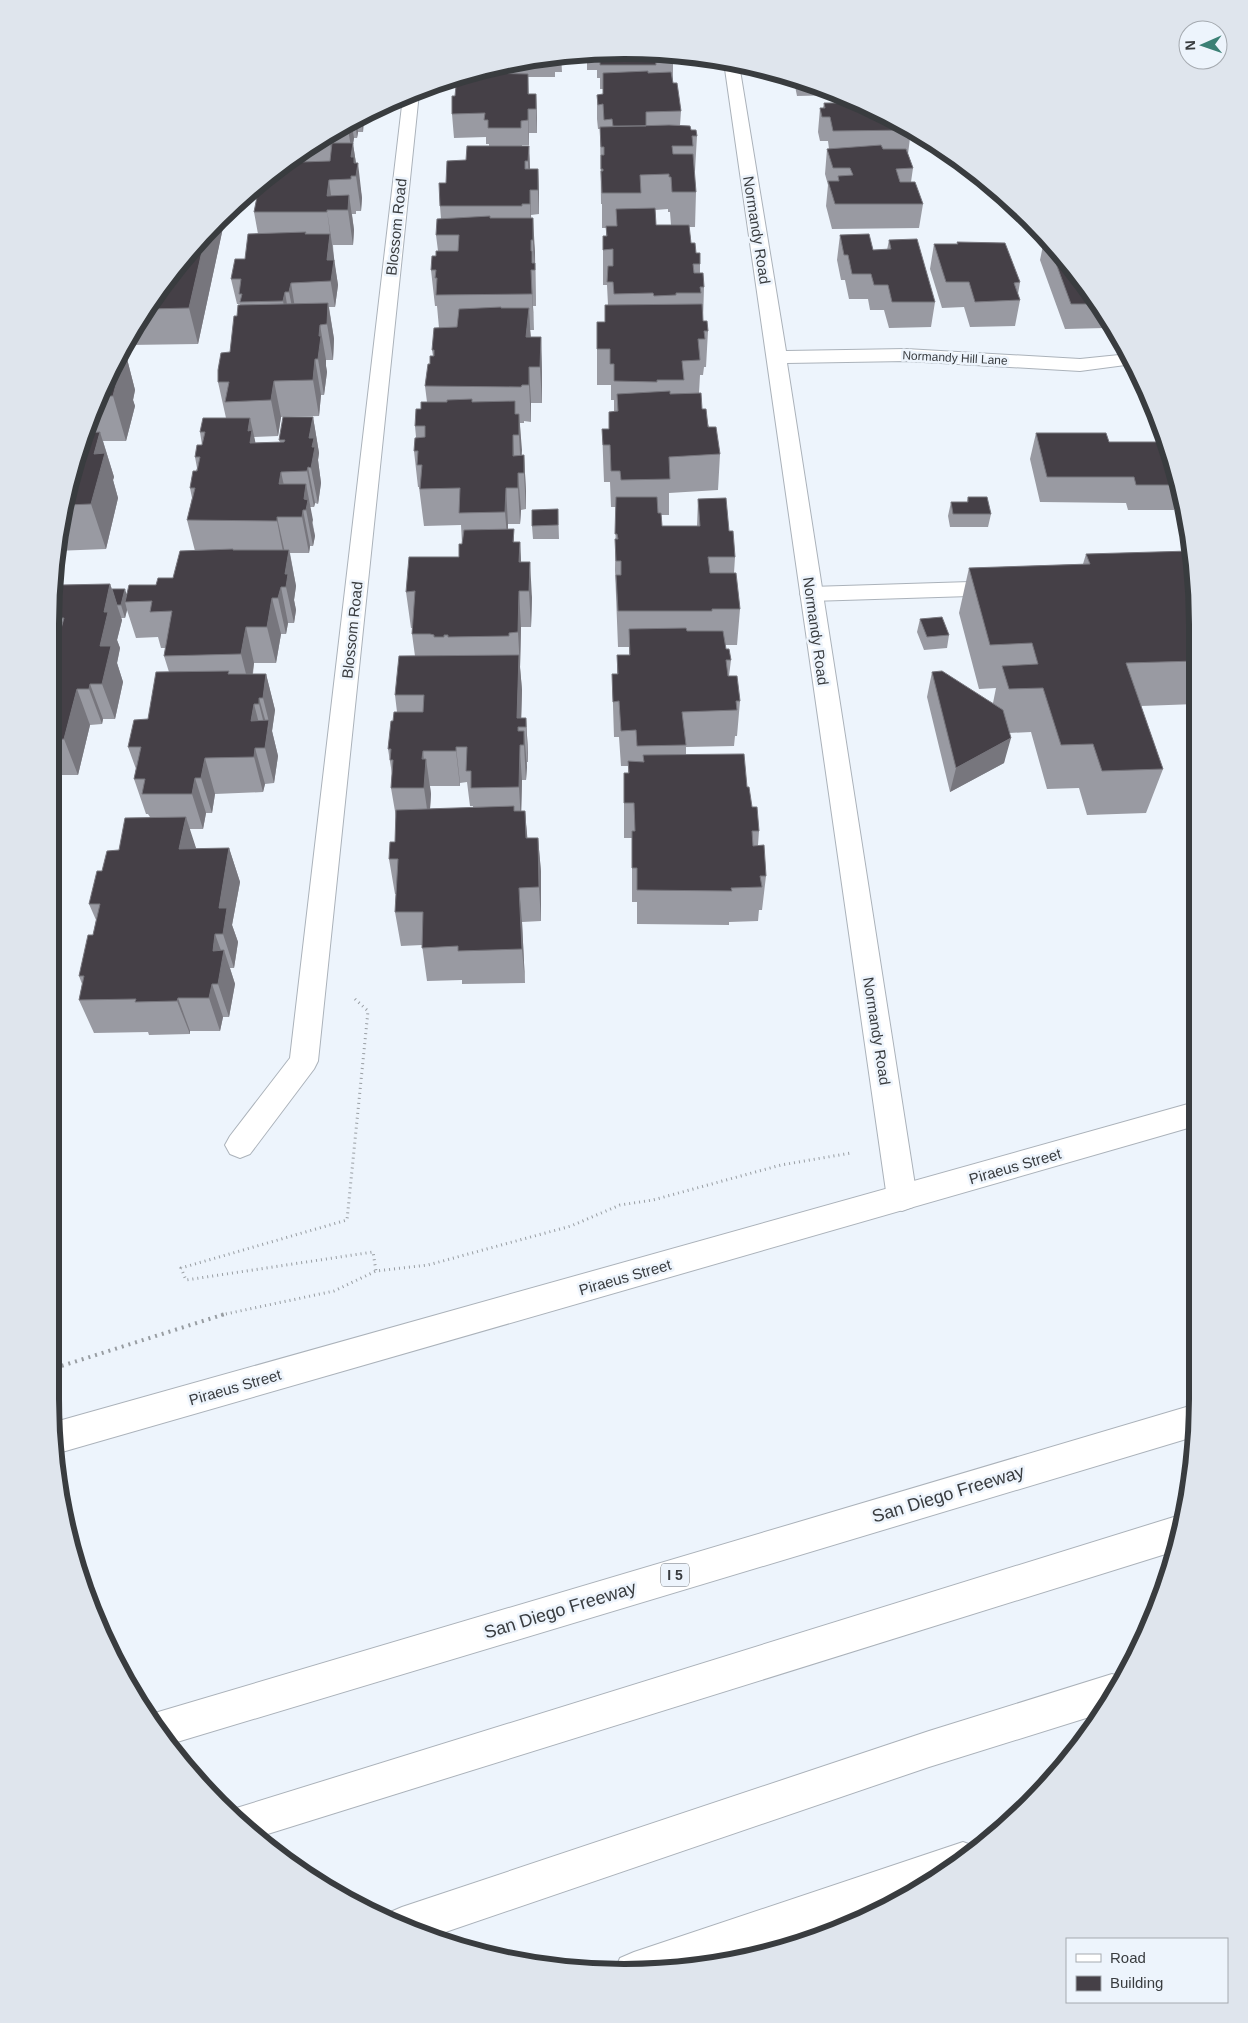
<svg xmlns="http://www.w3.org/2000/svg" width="1248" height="2023" font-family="Helvetica,sans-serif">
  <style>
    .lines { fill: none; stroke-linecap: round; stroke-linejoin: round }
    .service-casing { stroke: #abb2ba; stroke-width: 2 }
    .minor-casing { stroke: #abb2ba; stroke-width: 2 }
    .secondary-casing { stroke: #abb2ba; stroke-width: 2 }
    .motorway-casing { stroke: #abb2ba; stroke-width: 2 }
    .path-far1 { stroke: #989da2; stroke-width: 3; stroke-dasharray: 1 4; stroke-linecap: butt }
    .path { stroke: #989da2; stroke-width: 4; stroke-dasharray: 2 5; stroke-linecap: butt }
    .service { fill: #fff; fill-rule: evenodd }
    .minor { fill: #fff; fill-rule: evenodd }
    .secondary { fill: #fff; fill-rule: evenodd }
    .motorway { fill: #fff; fill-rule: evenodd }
    .wall { fill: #999aa2; fill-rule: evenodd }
    .shaded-wall { fill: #77767d }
    .building { fill: #454047; stroke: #77767d }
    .labels { text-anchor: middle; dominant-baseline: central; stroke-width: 5; stroke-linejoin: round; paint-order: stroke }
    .far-street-label { font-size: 12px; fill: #393c3f; stroke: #edf4fc }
    .shield { fill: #edf4fc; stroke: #6f7378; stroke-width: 1 }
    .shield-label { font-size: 14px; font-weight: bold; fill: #393c3f }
    .street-label { font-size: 15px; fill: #393c3f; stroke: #edf4fc }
    .near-street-label { font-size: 18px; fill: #393c3f; stroke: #edf4fc }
    .rim { fill: none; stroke: #393c3f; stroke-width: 6 }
  </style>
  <rect width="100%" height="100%" fill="#edf4fc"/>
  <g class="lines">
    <defs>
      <path id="service" d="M 1002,581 L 1010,583 L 1013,588 L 1010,593 L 1002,595 L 811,601 L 803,599 L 800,594 L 803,589 L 811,587 Z"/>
      <path id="minor" d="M 724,62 L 739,64 L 786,351 L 906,349 L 1080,359 L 1129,354 L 1133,364 L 1080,371 L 906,361 L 787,363 L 917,1198 L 913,1207 L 902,1211 L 891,1207 L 887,1198 Z
        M 417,91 L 419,93 L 318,1061 L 314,1069 L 250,1154 L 240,1158 L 230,1154 L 225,1145 L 230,1136 L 290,1058 L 403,97 Z"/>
      <path id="secondary" d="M 1195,1102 L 1195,1126 L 55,1454 L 55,1422 Z"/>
      <path id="motorway" d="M 1193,1405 L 1193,1437 L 167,1745 L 148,1715 Z
        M 1177,1516 L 1181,1518 L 1172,1552 L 258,1837 L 230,1810 Z
        M 1112,1674 L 1120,1677 L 1099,1714 L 929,1767 L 428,1938 L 385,1920 L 388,1913 L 402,1907 L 929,1731 Z
        M 963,1842 L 977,1847 L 978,1850 L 895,1903 L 714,1964 L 699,1968 L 614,1972 L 620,1958 L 634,1952 Z"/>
    </defs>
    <use href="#service" class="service-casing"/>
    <use href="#minor" class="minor-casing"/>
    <use href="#secondary" class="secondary-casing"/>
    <use href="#motorway" class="motorway-casing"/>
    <path class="path-far1" d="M 355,999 L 368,1011 L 347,1220 L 181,1268 L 186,1280 L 373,1252 L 376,1271 L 428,1265 L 571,1226 L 620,1205 L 653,1200 L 781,1165 L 851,1153
      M 221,1315 L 334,1291 L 376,1271"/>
    <path class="path" d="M 55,1368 L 225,1314"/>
    <use href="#service" class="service"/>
    <use href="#minor" class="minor"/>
    <use href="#secondary" class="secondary"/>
    <use href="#motorway" class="motorway"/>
  </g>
  <path class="wall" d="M 661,51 L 673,53 L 673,83 L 681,111 L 680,125 L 691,130 L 697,136 L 695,171 L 694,171 L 696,192 L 695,227 L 689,227 L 691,243 L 700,264 L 700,273 L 704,287 L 703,321 L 708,331 L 706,367 L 704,367 L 703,375 L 700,375 L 699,393 L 702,409 L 720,454 L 718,490 L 669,493 L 669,515 L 661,515 L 662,526 L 697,526 L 698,499 L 729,531 L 735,557 L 734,573 L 740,609 L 737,645 L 725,645 L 726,649 L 731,660 L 729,676 L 740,701 L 737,736 L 735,736 L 734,746 L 686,747 L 686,755 L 747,787 L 752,807 L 759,831 L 758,845 L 766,876 L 762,910 L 759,910 L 758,921 L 729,922 L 729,925 L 637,924 L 637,902 L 632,902 L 632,838 L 624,838 L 624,773 L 628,773 L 628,766 L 621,766 L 619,737 L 614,737 L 612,674 L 617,674 L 617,655 L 629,655 L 629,647 L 618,647 L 615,570 L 616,507 L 611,507 L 610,482 L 604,482 L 602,429 L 609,429 L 614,411 L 614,400 L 611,400 L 611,385 L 597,385 L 597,349 L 605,322 L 608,305 L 607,285 L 603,285 L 603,236 L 606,236 L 606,228 L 602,228 L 602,204 L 601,204 L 600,129 L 598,129 L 597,119 L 597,95 L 603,94 L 603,89 L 600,89 L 600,78 L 597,78 L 597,70 L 587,70 L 587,54 ZM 668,209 L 668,212 L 670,212 L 671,225 L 656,225 L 655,210 Z
    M 549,55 L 561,55 L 562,72 L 555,72 L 555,77 L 528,77 L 529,94 L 536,94 L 537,118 L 537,133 L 529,133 L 529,145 L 522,145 L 522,146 L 529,146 L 530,169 L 538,169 L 539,193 L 539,214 L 531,215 L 535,253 L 536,306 L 533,306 L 534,330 L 530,330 L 531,337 L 541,337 L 542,373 L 542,403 L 531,403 L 531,422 L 524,421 L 524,423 L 520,423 L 521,455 L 524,455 L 526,492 L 526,509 L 521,510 L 520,524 L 508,524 L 508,529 L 514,529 L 514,542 L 520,542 L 521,562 L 532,598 L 531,627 L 521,627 L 520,668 L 522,690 L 521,718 L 526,718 L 528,753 L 528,762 L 527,762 L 526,780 L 522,780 L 521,811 L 525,811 L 527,838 L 538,838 L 541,872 L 541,921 L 522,922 L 525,983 L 462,984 L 462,980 L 427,981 L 422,945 L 401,946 L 395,912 L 396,894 L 395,894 L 389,859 L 395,842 L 396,817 L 391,788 L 392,774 L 388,749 L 393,721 L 397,712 L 395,695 L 415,656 L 412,634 L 412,628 L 411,628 L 406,592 L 459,557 L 462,544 L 461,525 L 424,526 L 419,487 L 418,487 L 414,451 L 416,437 L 415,426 L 421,409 L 427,402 L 425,386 L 430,364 L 433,356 L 432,350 L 439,328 L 437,306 L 435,306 L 431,270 L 438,251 L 436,235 L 441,219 L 440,206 L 446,183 L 466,160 L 489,146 L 489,144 L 486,144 L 486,137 L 454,138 L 452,114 L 458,86 L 459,77 L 456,77 ZM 467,782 L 470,806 L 473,806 L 473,808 L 430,809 L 431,794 L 430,786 L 460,786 L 460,783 Z
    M 794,78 L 839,95 L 797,96 L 794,81 Z
    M 846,97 L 878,109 L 911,130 L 908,154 L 913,168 L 911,182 L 923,204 L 919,228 L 832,229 L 826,206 L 828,185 L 825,174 L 827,149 L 829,149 L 828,141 L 820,141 L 818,132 L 820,108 L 823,108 L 824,103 L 846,103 Z
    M 364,115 L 363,132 L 358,132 L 357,138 L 354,138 L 353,144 L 356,163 L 362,198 L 361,211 L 356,211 L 356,214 L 352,214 L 354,230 L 353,245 L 333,245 L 334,261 L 338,285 L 335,307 L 329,307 L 334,339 L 333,360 L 326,360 L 326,366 L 327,372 L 324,395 L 321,395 L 319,416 L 281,417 L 278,436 L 254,437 L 255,443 L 280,442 L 279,440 L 313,417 L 319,453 L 318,460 L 321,483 L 318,504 L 315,503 L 314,507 L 310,507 L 315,536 L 313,546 L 310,546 L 309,553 L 290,553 L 296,586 L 294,600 L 296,610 L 294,623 L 288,623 L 286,634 L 281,634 L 276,663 L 254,663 L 253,674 L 266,674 L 275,710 L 272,731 L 278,756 L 274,783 L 265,784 L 263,792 L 215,794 L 212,813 L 206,813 L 203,829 L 189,829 L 196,849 L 229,848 L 240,882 L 232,925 L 238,942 L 234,968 L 230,968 L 235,984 L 229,1017 L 223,1017 L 220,1031 L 190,1031 L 190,1034 L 149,1035 L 148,1032 L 94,1033 L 79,1000 L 82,984 L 79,976 L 93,935 L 96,920 L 89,904 L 102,871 L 119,850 L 150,817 L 148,814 L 146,814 L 134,779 L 136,769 L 128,747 L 148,719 L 169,672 L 164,656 L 166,648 L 161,648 L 158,637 L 136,638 L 127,610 L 125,618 L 121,618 L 122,620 L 117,640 L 120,648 L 117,663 L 123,682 L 115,719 L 103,719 L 102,724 L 90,725 L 78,775 L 55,775 L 55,650 L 59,635 L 55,624 L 55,609 L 110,584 L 112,589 L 127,594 L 156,585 L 173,578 L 195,551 L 187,520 L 192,498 L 190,488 L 197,468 L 195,457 L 202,445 L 200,432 L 226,418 L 218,382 L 230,352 L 237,316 L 240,304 L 237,304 L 231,279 L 245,259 L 258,234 L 254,212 L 260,182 L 337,127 Z
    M 226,213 L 198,344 L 128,345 L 168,275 Z
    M 840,235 L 873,250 L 887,250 L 889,240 L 935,302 L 931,327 L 889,328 L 884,310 L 870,310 L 868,299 L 849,299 L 845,280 L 841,280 L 837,260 Z
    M 1045,236 L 1056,246 L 1107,318 L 1105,328 L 1065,329 L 1040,260 Z
    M 957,242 L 1020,282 L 1018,294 L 1020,300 L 1015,326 L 970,327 L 964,307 L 942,308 L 930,269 L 934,244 L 957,244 Z
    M 125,351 L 135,390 L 133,400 L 135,406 L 126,441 L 103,441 L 114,477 L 113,480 L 118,498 L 106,549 L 55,551 L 94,405 Z
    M 1036,433 L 1109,442 L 1168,442 L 1179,495 L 1174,510 L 1128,510 L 1126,503 L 1040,502 L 1030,459 Z
    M 968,497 L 991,514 L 988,527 L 950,527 L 948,516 L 951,502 L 967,502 Z
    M 558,509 L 559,539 L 533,539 L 532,526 Z
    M 1086,554 L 1197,586 L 1196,704 L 1141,706 L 1163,769 L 1146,813 L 1087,815 L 1079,788 L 1047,789 L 1031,732 L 1009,733 L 1004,763 L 950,792 L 927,697 L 932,672 L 993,703 L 996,688 L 979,689 L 959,613 L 969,568 L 1083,564 Z
    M 920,619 L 949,635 L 947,648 L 924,650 L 917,632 Z"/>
  <path class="shaded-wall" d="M 536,94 L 537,118 L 537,133 L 536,109 Z
    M 528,109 L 529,133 L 529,145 L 528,120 Z
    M 364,115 L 363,132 L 361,116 Z
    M 356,118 L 358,132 L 357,138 L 355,119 Z
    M 351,120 L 354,138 L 353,144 L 357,170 L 358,163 L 362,198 L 361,211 L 356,176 L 351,157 L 352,153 L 348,129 L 350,121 Z
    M 332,130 L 335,153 L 333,166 L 330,142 Z
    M 529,146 L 530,170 L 529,185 L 528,161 Z
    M 303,152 L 309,187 L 304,187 L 302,160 Z
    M 538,169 L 539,193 L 539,214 L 538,190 Z
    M 329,180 L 333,210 L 327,196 Z
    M 530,190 L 531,215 L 531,228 L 530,204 Z
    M 349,195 L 354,230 L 353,245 L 348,210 Z
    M 327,210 L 338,285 L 335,307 L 327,260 L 330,234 Z
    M 226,213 L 226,214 L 198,344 L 189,308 L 206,234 Z
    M 533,218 L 535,253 L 534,270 L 533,240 Z
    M 535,263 L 536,298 L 536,306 L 535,270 Z
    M 531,270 L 533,306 L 534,330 L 532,294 Z
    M 291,283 L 295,308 L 294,317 L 289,292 Z
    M 285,292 L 289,317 L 288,327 L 283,301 Z
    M 328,303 L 334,339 L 333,360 L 327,324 Z
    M 529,308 L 531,344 L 526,337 Z
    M 320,325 L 326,360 L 326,366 L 327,372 L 324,395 L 318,359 L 319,336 Z
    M 541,337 L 542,373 L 542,403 L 540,367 Z
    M 125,351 L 135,390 L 133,400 L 135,406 L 126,441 L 113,396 L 119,360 Z
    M 315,359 L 321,395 L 319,416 L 313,380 Z
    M 529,367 L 531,403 L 531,422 L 529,385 Z
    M 274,381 L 281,417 L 278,436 L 271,400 Z
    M 519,414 L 522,450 L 521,471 L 519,435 Z
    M 313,417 L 319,453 L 318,460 L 321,483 L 318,504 L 311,468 L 309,438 Z
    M 250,418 L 258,454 L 250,443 L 248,431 Z
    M 100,432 L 114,477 L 113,480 L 118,498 L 106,549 L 91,504 L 94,454 Z
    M 513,435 L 515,471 L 513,456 Z
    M 524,455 L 526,492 L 526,509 L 524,473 Z
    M 308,467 L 315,503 L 314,507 L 307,471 Z
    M 281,472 L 289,508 L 279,484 Z
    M 518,473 L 521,510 L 520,524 L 518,488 Z
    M 306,484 L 313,520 L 312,523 L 315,536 L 313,546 L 304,499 Z
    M 506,488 L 508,524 L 508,548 L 505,512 Z
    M 303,510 L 310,546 L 309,553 L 302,517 Z
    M 277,517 L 285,553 L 284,557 L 277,521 Z
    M 520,542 L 522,578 L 519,562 Z
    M 289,550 L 296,586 L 294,600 L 296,610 L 294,623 L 286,587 L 285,574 Z
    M 530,562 L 532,598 L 531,627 L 529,591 Z
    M 110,584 L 122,620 L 117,640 L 120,648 L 117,663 L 123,682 L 115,719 L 102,684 L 100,646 L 104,612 Z
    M 281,587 L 288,623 L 286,634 L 278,598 Z
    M 125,589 L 129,602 L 125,602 L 127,610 L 125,618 L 121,605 Z
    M 519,591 L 521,627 L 520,668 L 518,632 Z
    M 272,598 L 281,634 L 276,663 L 267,627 Z
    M 246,627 L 254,663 L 250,690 L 241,654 Z
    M 519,655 L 522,690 L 521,727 L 518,727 L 522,780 L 521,822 L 519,787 L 517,718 Z
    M 266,674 L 275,710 L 272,731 L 278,756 L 274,783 L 265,748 L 267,736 L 259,704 L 259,698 L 268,730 L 269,722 L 263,698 Z
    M 90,684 L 103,719 L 102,724 L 89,689 Z
    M 77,689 L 90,725 L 78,775 L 64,739 Z
    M 254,704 L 263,739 L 251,721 Z
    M 526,718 L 528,753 L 528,762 L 526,727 Z
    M 524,731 L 527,767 L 526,780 L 524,745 Z
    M 1011,738 L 1004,763 L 950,792 L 956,768 Z
    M 456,747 L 460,783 L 460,786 L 456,751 Z
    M 255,748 L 265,784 L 263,792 L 254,757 Z
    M 423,751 L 425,770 L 426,759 L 431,794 L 429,823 L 424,788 L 422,759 Z
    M 205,758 L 215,794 L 212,813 L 201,778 Z
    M 195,778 L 206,813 L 203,829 L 192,794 Z
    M 525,811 L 528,845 L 526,838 Z
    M 186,817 L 197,851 L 179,849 Z
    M 538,838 L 541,872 L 541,921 L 539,887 Z
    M 229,848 L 240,882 L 232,925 L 238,942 L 234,968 L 223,934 L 219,908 Z
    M 519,888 L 522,922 L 525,983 L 522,949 Z
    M 215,934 L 223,956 L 224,950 L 235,984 L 229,1017 L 218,984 L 213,951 Z
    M 212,984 L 223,1017 L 220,1031 L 209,998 Z
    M 178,998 L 190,1031 L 190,1034 L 177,1001 Z"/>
  <path class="building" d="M 661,51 L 669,53 L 655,53 L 656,65 L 600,65 L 600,55 L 597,55 L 597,53 Z
    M 648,71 L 648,73 L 671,72 L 673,83 L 677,83 L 681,111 L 646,112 L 646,126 L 613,126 L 612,119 L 604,120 L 603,104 L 598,105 L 597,95 L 603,94 L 603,73 Z
    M 483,73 L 528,74 L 528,94 L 536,94 L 536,109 L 528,109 L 528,120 L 521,121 L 521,128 L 488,128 L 488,120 L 484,120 L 485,113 L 452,114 L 452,96 L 455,96 L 456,86 L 458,86 L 459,76 L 463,75 L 483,75 Z
    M 797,79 L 809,83 L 798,83 Z
    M 850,99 L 878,109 L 911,130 L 833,131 L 830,117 L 822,117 L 820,108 L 825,108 L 824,103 L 851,103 Z
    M 350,121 L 348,129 L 334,129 L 337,127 Z
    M 669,125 L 690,126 L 691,130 L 696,130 L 697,136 L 692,136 L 693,146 L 672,146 L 673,154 L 693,154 L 696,192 L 672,192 L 671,177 L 669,177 L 669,174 L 640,175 L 641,193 L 602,193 L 601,171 L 603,171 L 603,169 L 601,169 L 601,155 L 604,155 L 604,147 L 601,147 L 600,127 Z
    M 332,131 L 330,142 L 315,142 Z
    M 332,143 L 353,143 L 351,157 L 354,157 L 354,163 L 358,163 L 356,176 L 351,176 L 351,179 L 329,180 L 327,196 L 349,195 L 348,210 L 327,210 L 327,212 L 254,212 L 260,182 L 302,152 L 303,152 L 301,162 L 330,161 Z
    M 881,145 L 883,149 L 906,149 L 913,168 L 896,169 L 900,182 L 915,182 L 923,204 L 835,204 L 828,181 L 839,181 L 838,176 L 853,175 L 850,168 L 833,168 L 827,149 Z
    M 467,146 L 529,146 L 528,161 L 525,161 L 525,169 L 538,169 L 538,190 L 530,190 L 530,204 L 522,204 L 522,206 L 440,206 L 439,183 L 446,183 L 447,161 L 466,160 Z
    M 655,208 L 656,225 L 689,225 L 691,243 L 695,243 L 696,253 L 700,253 L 700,264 L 693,264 L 694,273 L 703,273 L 704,287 L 700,287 L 701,293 L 676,293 L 676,295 L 654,296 L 653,293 L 614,294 L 613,282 L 607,282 L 608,266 L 613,266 L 613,249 L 603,250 L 603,236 L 607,236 L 606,226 L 617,226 L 616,209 Z
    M 490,216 L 490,218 L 533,218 L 533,240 L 531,240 L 531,251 L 532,251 L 532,263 L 535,263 L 535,270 L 531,270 L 532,294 L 436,295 L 437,278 L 435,278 L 436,270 L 431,270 L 432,256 L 436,256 L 436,251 L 458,251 L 459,235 L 436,235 L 437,219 Z
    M 306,232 L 305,234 L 330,234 L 327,260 L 334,260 L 331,281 L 291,283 L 289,292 L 285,292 L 283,301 L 240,302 L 242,294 L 239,294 L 241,279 L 231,279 L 235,259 L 245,259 L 248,234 Z
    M 206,234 L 189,308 L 149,309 L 168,275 Z
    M 869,234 L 873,250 L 891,249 L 889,240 L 917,239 L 935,302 L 892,302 L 888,285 L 874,285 L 871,274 L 852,274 L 848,255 L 844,255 L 840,235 Z
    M 1046,236 L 1056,246 L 1097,304 L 1071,304 Z
    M 957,242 L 1005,243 L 1020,282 L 1014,283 L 1020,300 L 975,302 L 969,282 L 946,282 L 934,244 L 958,244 Z
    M 328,303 L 327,324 L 320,325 L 319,336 L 321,336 L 318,359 L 315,359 L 313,380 L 274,381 L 271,400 L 225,402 L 229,382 L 218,382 L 218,370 L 221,353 L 230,352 L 234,316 L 237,316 L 238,305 Z
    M 702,304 L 703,321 L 707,321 L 708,331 L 704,331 L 705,339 L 698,339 L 700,360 L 682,361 L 684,380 L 657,380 L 657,382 L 614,381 L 614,364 L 610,364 L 610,349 L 597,349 L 597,322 L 605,322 L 605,305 Z
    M 501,307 L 501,308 L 529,308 L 526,337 L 541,337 L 540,367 L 529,367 L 529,385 L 522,385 L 521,387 L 425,386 L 428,364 L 430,364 L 430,356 L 434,356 L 434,350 L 432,350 L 434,328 L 457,327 L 459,309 Z
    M 119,360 L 119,361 L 122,361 L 113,396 L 98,396 Z
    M 670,391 L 670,394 L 701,393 L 702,409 L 706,409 L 708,427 L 716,427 L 720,454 L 669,457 L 670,479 L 621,480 L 620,471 L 611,471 L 610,445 L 603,445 L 602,429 L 609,429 L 609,412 L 618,411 L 617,394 Z
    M 472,399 L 472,402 L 515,401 L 515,414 L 519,414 L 519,435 L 513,435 L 513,456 L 524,455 L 524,473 L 518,473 L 518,488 L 506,488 L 505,512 L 459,513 L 460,488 L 420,489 L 422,465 L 417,465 L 418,451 L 414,451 L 415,438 L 425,437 L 425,426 L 415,426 L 416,409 L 421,409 L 421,402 L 447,402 L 447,400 Z
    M 283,417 L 313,417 L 309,438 L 314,438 L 312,447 L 315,447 L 311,468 L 308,467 L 307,471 L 281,472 L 279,484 L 306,484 L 304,499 L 308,500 L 306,510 L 303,510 L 302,517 L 277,517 L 277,521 L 187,520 L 195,488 L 190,488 L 193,471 L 197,471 L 200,457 L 195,457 L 197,445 L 202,445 L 205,432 L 200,432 L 203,418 L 250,418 L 248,431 L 252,430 L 250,443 L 284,442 L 285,440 L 279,440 Z
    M 100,432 L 94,454 L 105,453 L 91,504 L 67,505 L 86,433 Z
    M 1036,433 L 1106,433 L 1109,442 L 1168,442 L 1177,485 L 1136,485 L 1134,477 L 1047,477 Z
    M 616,497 L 657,497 L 658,513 L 661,513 L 662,526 L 700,526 L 698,499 L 726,498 L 729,531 L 733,531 L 735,557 L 708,557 L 710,573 L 736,573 L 740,609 L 712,609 L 712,611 L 618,611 L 616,575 L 621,575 L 621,561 L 616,561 L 615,539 L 618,539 L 617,534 L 615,534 Z
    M 968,497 L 987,497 L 991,514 L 953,514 L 951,502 L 968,502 Z
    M 558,509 L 558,525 L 532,526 L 532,510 Z
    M 514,529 L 513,542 L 520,542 L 519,562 L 530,562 L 529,591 L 519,591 L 518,632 L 509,633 L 509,636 L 448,637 L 448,635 L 444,635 L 444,637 L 434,637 L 434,635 L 430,634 L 412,634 L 415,591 L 406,592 L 409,557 L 459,557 L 459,544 L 462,544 L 464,530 Z
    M 233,549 L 233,550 L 289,550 L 285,574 L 288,574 L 286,587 L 281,587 L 278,598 L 272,598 L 267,627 L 246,627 L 241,654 L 164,656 L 172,611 L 150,612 L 152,601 L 125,602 L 129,585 L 156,585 L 158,578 L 173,578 L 180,551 Z
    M 1190,551 L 1197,586 L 1196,661 L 1126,663 L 1163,769 L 1102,771 L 1093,744 L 1061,745 L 1043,688 L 1009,689 L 1002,666 L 1038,664 L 1032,643 L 990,645 L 969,568 L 1090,564 L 1086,554 Z
    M 110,584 L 104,612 L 108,612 L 100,646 L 111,646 L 102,684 L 90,684 L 89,689 L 77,689 L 64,739 L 55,740 L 55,650 L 64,618 L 55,618 L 55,609 L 61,585 Z
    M 112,589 L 125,589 L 121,605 L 117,605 Z
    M 942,617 L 949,635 L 927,637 L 920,619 Z
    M 686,628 L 687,631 L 723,631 L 726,649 L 729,649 L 731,660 L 726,660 L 728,676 L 737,676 L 740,701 L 736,701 L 737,710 L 682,712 L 686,745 L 637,746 L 636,730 L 621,731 L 619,701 L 613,702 L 612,674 L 618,674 L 617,655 L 630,655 L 629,629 Z
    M 519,655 L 517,718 L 526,718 L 526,727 L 518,727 L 518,731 L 524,731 L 524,745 L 520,745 L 519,787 L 471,788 L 471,771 L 466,771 L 467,747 L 456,747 L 456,751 L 423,751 L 422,759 L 426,759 L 424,788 L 391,788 L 393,760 L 390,760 L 391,749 L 388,749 L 391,721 L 393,721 L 394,712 L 423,712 L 424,695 L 395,695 L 399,656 Z
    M 229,671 L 228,674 L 266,674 L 263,698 L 259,698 L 259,704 L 254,704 L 251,721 L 269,720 L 265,748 L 255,748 L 254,757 L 205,758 L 201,778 L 195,778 L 192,794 L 142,794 L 145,779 L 134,779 L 141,747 L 128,747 L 134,720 L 148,719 L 156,672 Z
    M 942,671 L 1003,710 L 1011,738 L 956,768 L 932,672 Z
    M 744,754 L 747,787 L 749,787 L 752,807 L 757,807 L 759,831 L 752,831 L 753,846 L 764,845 L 766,876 L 760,876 L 762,887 L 731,888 L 732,891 L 637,890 L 637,868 L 632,868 L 632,831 L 635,831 L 634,803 L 624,803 L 624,773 L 629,773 L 628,761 L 644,762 L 643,755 Z
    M 514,806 L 514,811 L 525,811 L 526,838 L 538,838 L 539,887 L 519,888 L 522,949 L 458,951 L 458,946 L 422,948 L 423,912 L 395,912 L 398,859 L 389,859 L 390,842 L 395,842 L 396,810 Z
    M 186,817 L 179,849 L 229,848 L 219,908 L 227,908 L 223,934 L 215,934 L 213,951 L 224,950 L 218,984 L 212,984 L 209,998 L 178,998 L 177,1001 L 135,1002 L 136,999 L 79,1000 L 84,976 L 79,976 L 88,935 L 93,935 L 100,904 L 89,904 L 97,871 L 102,871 L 107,851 L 119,850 L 125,818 Z"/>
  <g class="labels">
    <g class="far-street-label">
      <text transform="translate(955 358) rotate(3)">Normandy Hill Lane</text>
    </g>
    <rect class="shield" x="661" y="1563.5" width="28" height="23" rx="4"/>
    <g class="shield-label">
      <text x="675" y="1575">I 5</text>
    </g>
    <g class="street-label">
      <text transform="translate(396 227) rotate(-84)">Blossom Road</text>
      <text transform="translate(757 230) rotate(81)">Normandy Road</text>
      <text transform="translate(352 630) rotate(-84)">Blossom Road</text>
      <text transform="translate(816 631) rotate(82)">Normandy Road</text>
      <text transform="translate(877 1031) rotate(81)">Normandy Road</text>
      <text transform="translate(1015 1166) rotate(-16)">Piraeus Street</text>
      <text transform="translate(625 1277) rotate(-16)">Piraeus Street</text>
      <text transform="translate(235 1387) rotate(-16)">Piraeus Street</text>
    </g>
    <g class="near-street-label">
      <text transform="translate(948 1494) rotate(-17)">San Diego Freeway</text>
      <text transform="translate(560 1610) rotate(-17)">San Diego Freeway</text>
    </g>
  </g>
  <path d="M0 0H1248V2023H0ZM624 59H624A565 565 0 0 1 1189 624V1399A565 565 0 0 1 624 1964H624A565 565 0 0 1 59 1399V624A565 565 0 0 1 624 59Z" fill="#dfe5ed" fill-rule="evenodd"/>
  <path class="rim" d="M624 59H624A565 565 0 0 1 1189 624V1399A565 565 0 0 1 624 1964H624A565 565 0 0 1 59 1399V624A565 565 0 0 1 624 59Z"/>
  <rect x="1066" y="1938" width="162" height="65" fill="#edf4fc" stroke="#a5aab0"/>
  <rect x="1076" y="1954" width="25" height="8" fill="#ffffff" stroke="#a5aab0"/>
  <text x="1110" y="1963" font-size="15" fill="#393c3f">Road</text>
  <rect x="1076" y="1976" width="25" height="15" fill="#454047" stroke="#a5aab0"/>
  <text x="1110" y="1988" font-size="15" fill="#393c3f">Building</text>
  <g transform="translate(1203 45) rotate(268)"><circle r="24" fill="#edf4fc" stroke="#a5aab0"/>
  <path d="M0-4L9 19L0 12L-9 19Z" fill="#3b8075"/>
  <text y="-8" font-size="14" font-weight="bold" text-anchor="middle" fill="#393c3f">N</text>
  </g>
</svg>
